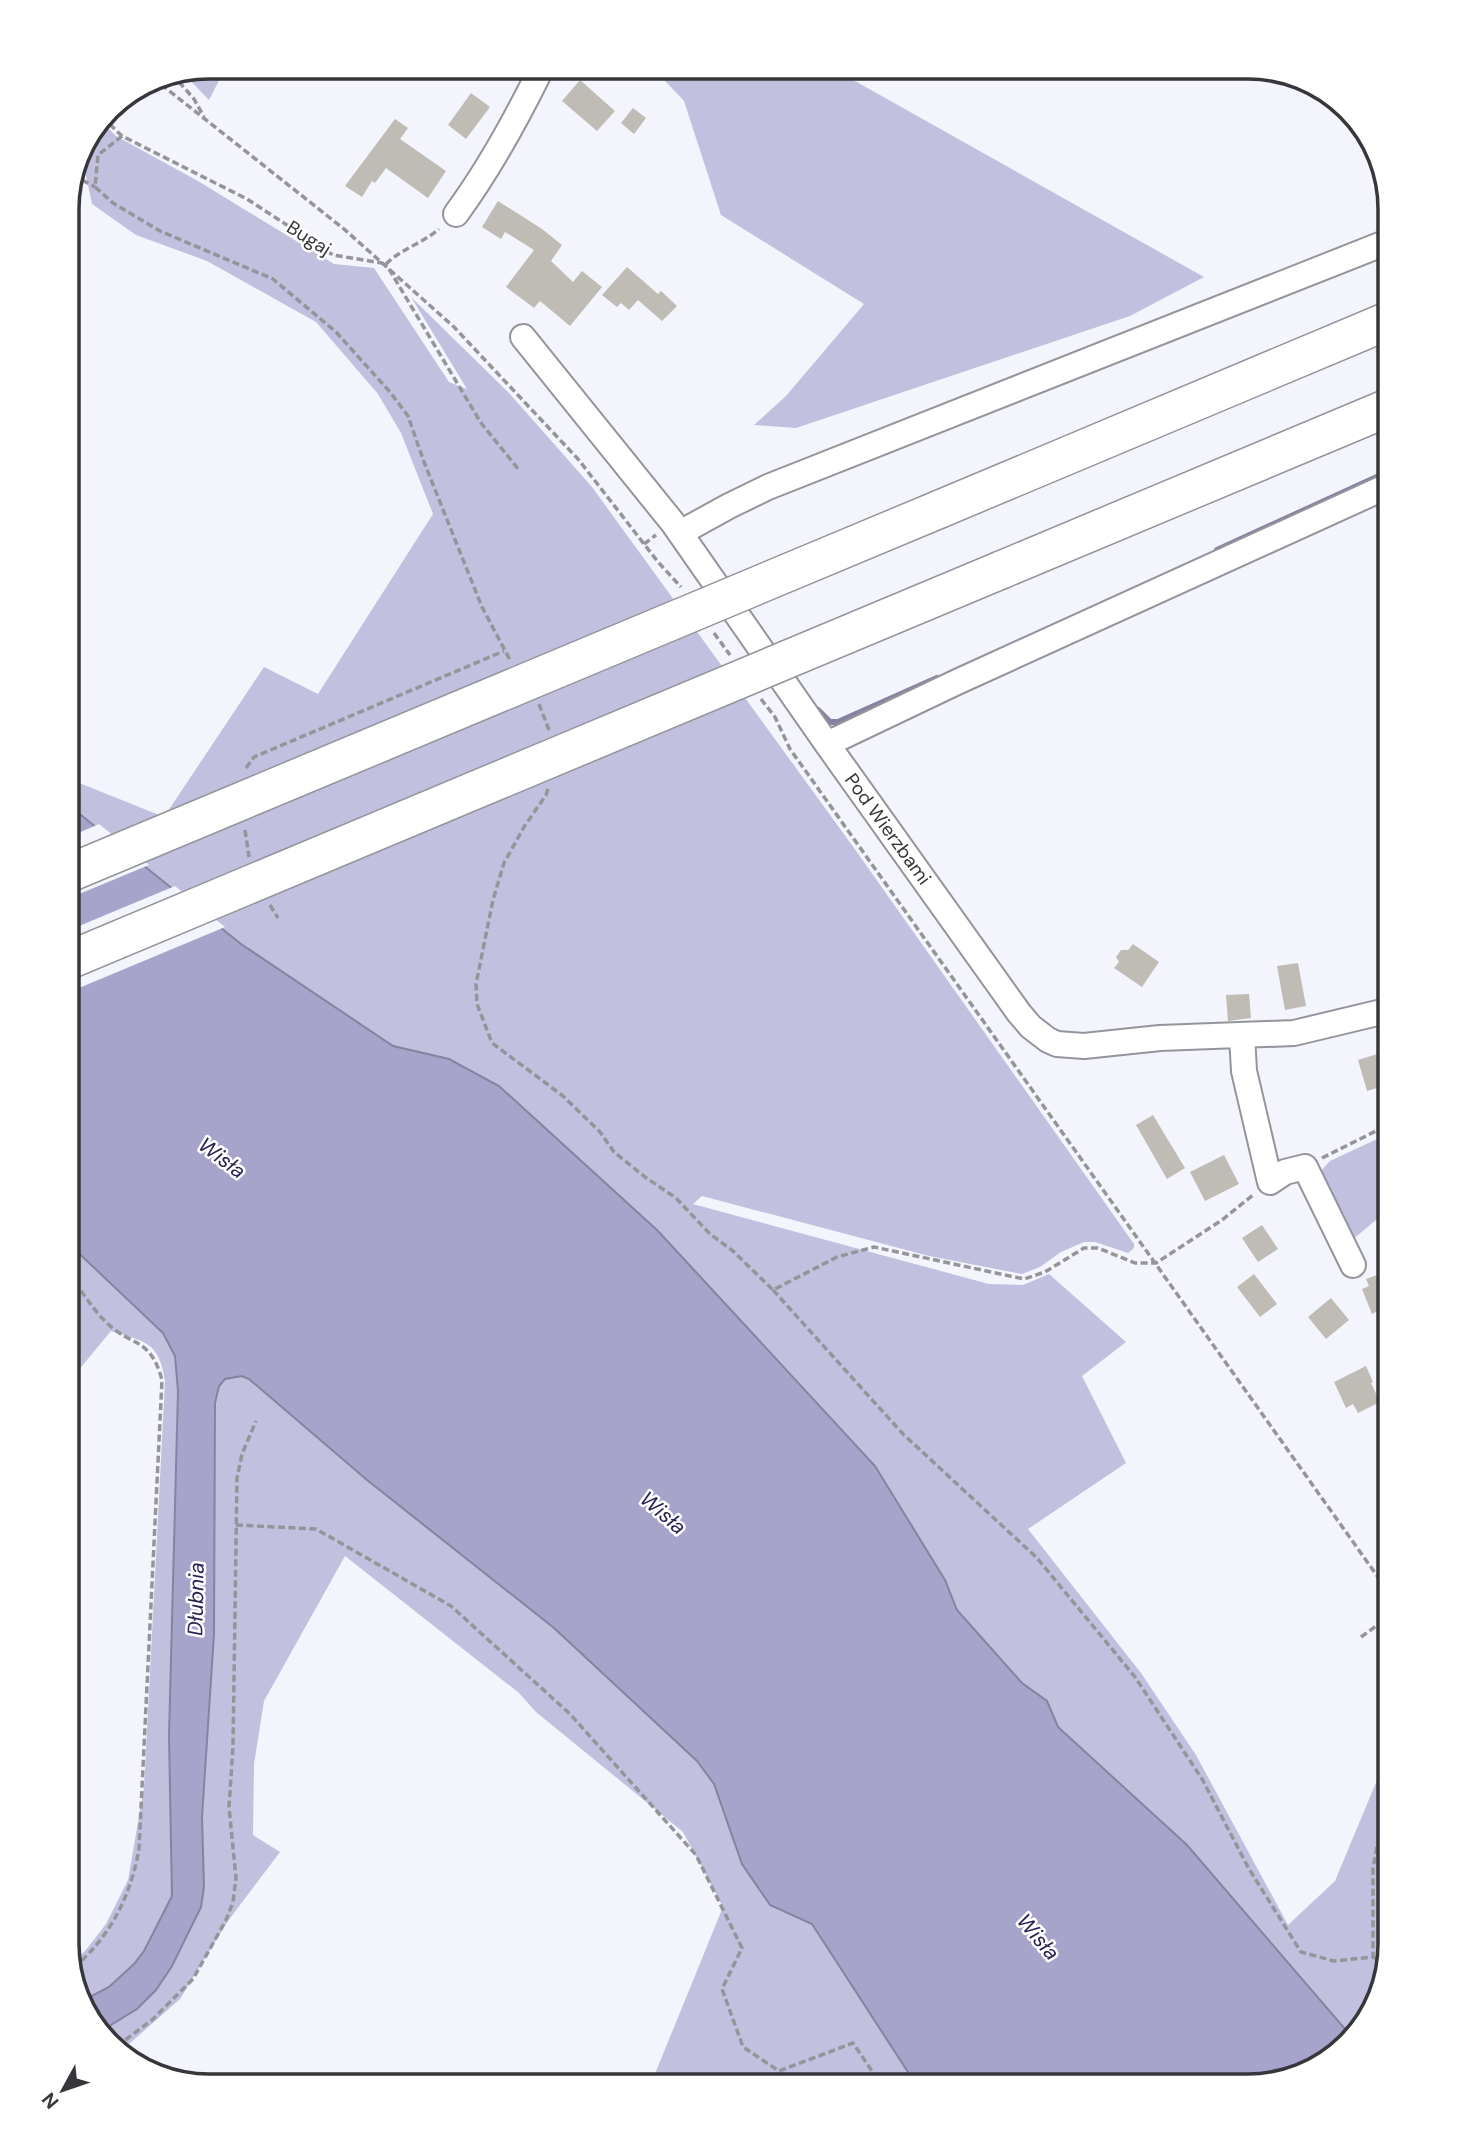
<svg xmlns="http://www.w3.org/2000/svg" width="1457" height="2153" font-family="'DM Sans',sans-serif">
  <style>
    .green { fill: #c2c0df }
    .water { fill: #a7a4cb; stroke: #8583a0; stroke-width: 2 }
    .pier { fill: #f4f4fc }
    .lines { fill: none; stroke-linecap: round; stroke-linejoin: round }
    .stream { stroke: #8583a0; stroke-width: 6 }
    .building { fill: #bebcb4 }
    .minor-casing { stroke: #94949c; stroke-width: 28 }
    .highway-casing { stroke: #94949c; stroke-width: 40 }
    .path { stroke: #94949a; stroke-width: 3.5; stroke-dasharray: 7 3.5; stroke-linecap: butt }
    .minor { stroke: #fff; stroke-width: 24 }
    .highway { stroke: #fff; stroke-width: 37 }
    .highway-bridge-casing { stroke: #94949c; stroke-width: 40; stroke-linecap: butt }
    .highway-bridge { stroke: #fff; stroke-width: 37 }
    .labels { text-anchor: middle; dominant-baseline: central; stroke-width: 5; stroke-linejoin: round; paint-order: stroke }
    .street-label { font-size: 19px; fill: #37363a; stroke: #fff }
    .water-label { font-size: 21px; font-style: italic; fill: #2b2253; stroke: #fff }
    .rim { fill: none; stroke: #37363a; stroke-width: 3.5 }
  </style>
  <rect width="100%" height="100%" fill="#f4f4fc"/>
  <path class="green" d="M 209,67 L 226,67 L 209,100 L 182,72 Z
    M 652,67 L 830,67 L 1204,277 L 1130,316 L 796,428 L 754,425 L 786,396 L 864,304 L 721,215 L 684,101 Z
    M 100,120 L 116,136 L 198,181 L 334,264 L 374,268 L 449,382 L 467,389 L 411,297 L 509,393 L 592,487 L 854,848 L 1134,1244 L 1134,1248 L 1128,1253 L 1095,1242 L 1084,1242 L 1061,1252 L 1040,1267 L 1022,1274 L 929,1256 L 702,1196 L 693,1204 L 989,1284 L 1023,1285 L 1049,1274 L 1126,1342 L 1082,1376 L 1126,1463 L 1028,1529 L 1141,1673 L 1196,1755 L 1288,1925 L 1335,1881 L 1390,1749 L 1390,1945 L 1371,2016 L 1351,2036 L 1187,1845 L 1058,1727 L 1047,1701 L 1022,1683 L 957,1610 L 875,1466 L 658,1231 L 499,1086 L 449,1059 L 393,1046 L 241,944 L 81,815 L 67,809 L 67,778 L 164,817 L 264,667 L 318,694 L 433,514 L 401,433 L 378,394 L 316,322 L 207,261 L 136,235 L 92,204 L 84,167 L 75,165 L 77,154 Z
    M 1390,1133 L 1390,1212 L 1389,1209 L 1351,1241 L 1318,1174 L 1330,1161 Z
    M 67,1242 L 163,1333 L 175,1356 L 178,1391 L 169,1736 L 172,1896 L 144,1951 L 134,1964 L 109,1987 L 82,2001 L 71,1963 L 85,1951 L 106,1924 L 128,1880 L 144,1788 L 165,1381 C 159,1341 145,1342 111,1331 L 67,1384 Z
    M 242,1376 L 249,1379 L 367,1480 L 554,1628 L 697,1761 L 714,1784 L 742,1864 L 770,1905 L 812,1924 L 917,2086 L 650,2086 L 723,1907 L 683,1832 L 536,1712 L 519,1693 L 345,1556 L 264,1701 L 254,1764 L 253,1835 L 280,1852 L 228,1921 L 180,1999 L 129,2044 L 119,2049 L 101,2031 L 137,2009 L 167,1974 L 201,1907 L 204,1887 L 202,1817 L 214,1634 L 215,1403 L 219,1386 L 225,1379 Z"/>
  <path class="water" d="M 67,809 L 81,815 L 241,944 L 393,1046 L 449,1059 L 499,1086 L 658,1231 L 875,1466 L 945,1580 L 957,1610 L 1022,1683 L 1047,1701 L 1058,1727 L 1187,1845 L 1351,2036 L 1319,2068 L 1249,2086 L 917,2086 L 812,1924 L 770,1905 L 742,1864 L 714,1784 L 697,1761 L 554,1628 L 367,1480 L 249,1379 L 242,1376 L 225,1379 L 219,1386 L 215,1403 L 214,1634 L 202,1817 L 204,1887 L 201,1907 L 172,1966 L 156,1990 L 137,2009 L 101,2031 L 85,2015 L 82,2001 L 109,1987 L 134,1964 L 144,1951 L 172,1896 L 169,1736 L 178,1391 L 175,1356 L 163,1333 L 67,1242 Z"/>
  <path class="pier" d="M 99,824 L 149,865 L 67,899 L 67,838 Z
    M 175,886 L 225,927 L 67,993 L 67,931 Z"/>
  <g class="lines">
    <path class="stream" d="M 1217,550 L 1390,471
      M 818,710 L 830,722 L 838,722 L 937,678"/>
  </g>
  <path class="building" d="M 580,80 L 615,111 L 597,131 L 562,101 Z
    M 471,93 L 490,107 L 466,139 L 448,125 Z
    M 633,108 L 646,118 L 634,134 L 621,123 Z
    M 395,119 L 408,128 L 400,139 L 446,171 L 428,198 L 386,168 L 375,183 L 372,181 L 362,197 L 345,186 Z
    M 498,201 L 542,229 L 562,245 L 551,261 L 573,282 L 582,271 L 602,287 L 570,326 L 540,301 L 534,308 L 506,287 L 534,250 L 505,232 L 501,239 L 482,227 Z
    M 627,267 L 658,294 L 661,291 L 677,306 L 662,321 L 638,300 L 629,310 L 621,303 L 617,307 L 602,295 Z
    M 1133,944 L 1159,962 L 1142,987 L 1114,968 L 1119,962 L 1116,957 L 1121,950 L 1128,950 Z
    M 1298,963 L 1306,1006 L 1285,1010 L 1277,966 Z
    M 1249,994 L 1251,1018 L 1228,1021 L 1226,995 Z
    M 1387,1051 L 1390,1063 L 1390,1084 L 1367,1091 L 1358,1060 Z
    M 1153,1115 L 1185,1168 L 1167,1179 L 1136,1125 Z
    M 1224,1155 L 1239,1184 L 1205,1201 L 1190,1172 Z
    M 1262,1225 L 1278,1249 L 1258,1262 L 1242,1238 Z
    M 1385,1272 L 1390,1284 L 1390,1341 L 1378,1311 L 1372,1314 L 1362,1289 L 1369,1286 L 1366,1279 Z
    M 1254,1274 L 1277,1304 L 1260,1317 L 1237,1287 Z
    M 1331,1298 L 1349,1320 L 1326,1339 L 1308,1317 Z
    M 1366,1366 L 1373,1382 L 1371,1383 L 1380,1402 L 1358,1413 L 1353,1404 L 1346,1408 L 1334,1382 Z"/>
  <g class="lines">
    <defs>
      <path id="minor" d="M 456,214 C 490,168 517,118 542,67
        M 523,337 L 673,523 L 827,744 L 1019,1013 L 1031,1027 L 1048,1040 L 1057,1044 L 1084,1046 L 1160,1038 L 1294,1033 L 1390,1010
        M 680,533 L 729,506 L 768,487 L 1390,241
        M 827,744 L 957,682 L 1390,485
        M 1242,1036 L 1244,1071 L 1270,1182 L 1285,1172 L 1305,1167 L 1353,1265"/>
      <path id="highway" d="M 940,509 L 1390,320
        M 1001,570 L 1390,407"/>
    </defs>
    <use href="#minor" class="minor-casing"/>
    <use href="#highway" class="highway-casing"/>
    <path class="path" d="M 172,74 L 194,99 L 204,117
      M 153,78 L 344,229 L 454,327 L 578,459 L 658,562 L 681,587
      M 102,117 L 122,136 L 247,199 L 333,255 L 382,263
      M 122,136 L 98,155 L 95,187 L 113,203 L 160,231 L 273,279 L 336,332 L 390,392 L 408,416 L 424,462 L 482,607 L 510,660
      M 73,175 L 95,187
      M 386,264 C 401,249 423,243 439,229
      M 389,269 L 481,423 L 519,470
      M 644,544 L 656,535
      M 714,633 L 730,655
      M 761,699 L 775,717 L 790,749 L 1390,1594
      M 539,704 L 549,730
      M 246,768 L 254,757 L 504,651
      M 548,789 L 546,795 L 524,827 L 504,863 L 493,900 L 476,984 L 477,1004 L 492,1043 L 563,1096 L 600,1132 L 614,1152 L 645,1177 L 676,1198 L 710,1234 L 733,1251 L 773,1290 L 837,1257 L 874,1247 L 1024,1279 L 1045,1272 L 1084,1248 L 1098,1248 L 1135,1263 L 1156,1263 L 1222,1220 L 1253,1195
      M 245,830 L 249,857
      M 270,905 L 278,918
      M 1322,1158 L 1390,1124
      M 67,1275 C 82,1289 91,1308 106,1322 C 132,1348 150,1336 162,1380 L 139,1849 C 131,1895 110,1938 73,1968
      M 773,1290 L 903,1434 L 1037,1558 L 1135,1677 L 1202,1779 L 1249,1869 L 1301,1952 L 1334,1961 L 1373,1957 L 1373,1869 L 1390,1770
      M 236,1525 L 316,1529 L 451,1606 L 570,1714 L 696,1855 L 742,1948 L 722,1989 L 743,2047 L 779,2071 L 853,2043 L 882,2086
      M 1361,1637 L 1390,1616
      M 1373,1957 L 1386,1962
      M 117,2046 L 152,2020 L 193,1979 L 226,1920 L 233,1902 L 236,1878 L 229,1807 L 233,1746 L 237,1478 L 242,1454 L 256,1421"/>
    <use href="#minor" class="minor"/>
    <use href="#highway" class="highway"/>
    <defs>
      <path id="highway-bridge" d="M 67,874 L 940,509
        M 67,961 L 1001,570"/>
    </defs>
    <use href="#highway-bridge" class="highway-bridge-casing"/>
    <use href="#highway-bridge" class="highway-bridge"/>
  </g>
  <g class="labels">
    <g class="street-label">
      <text transform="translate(309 238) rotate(32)">Bugaj</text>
      <text transform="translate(888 829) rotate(54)">Pod Wierzbami</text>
    </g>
    <g class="water-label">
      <text transform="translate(222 1158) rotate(37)">Wisła</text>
      <text transform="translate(663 1513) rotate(41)">Wisła</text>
      <text transform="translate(196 1599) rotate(-89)">Dłubnia</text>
      <text transform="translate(1038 1937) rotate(50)">Wisła</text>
    </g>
  </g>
  <path d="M0 0H1457V2153H0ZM209 79H1248A130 130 0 0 1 1378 209V1944A130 130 0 0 1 1248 2074H209A130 130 0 0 1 79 1944V209A130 130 0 0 1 209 79Z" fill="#fff" fill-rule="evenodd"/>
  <path class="rim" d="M209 79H1248A130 130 0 0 1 1378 209V1944A130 130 0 0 1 1248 2074H209A130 130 0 0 1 79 1944V209A130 130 0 0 1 209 79Z"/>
  <g transform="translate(63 2090) rotate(230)" stroke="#ffffff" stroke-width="5" paint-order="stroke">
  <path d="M0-5L12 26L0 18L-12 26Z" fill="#37363a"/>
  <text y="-10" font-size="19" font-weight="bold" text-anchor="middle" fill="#37363a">N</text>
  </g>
</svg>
